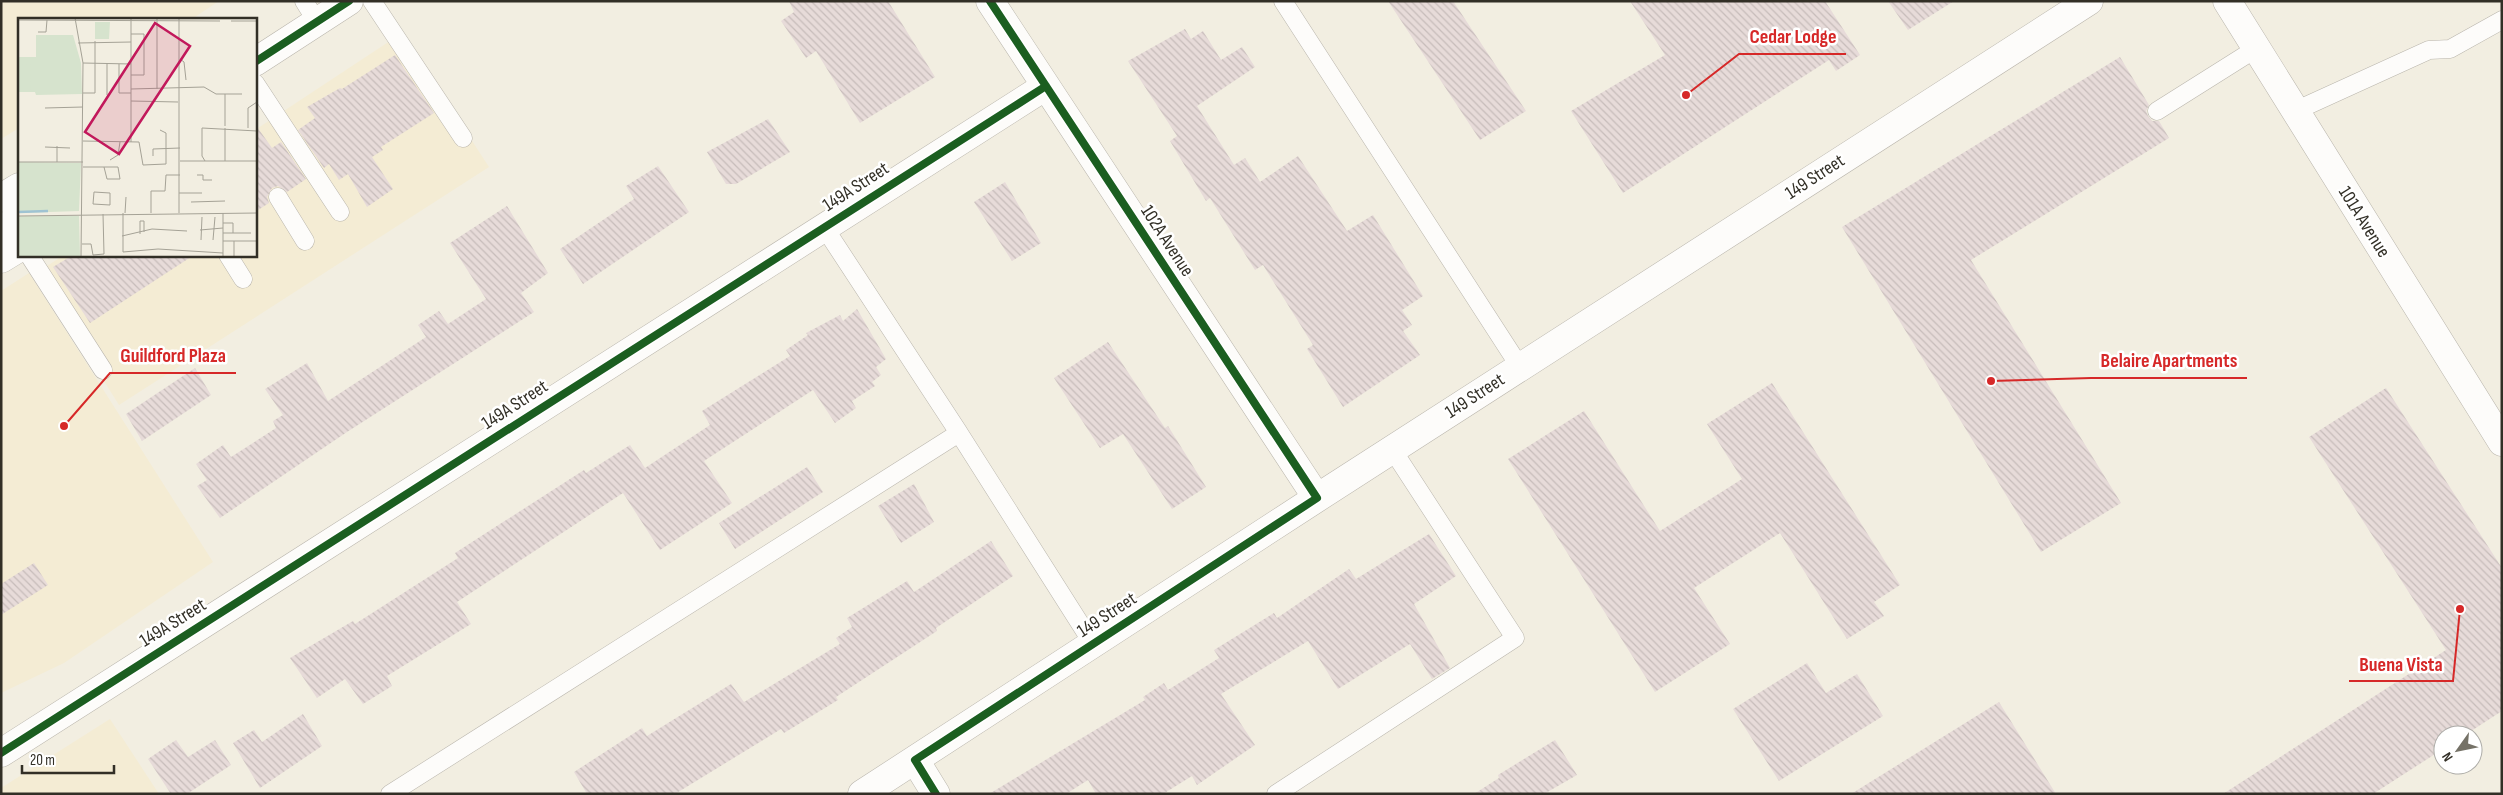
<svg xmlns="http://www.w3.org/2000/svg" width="2503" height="795" font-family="'Sofia Sans Condensed',sans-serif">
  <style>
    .built { fill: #f4ecd4 }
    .building { fill: url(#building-back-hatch) }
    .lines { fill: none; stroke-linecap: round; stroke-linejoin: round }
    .lane-casing { stroke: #b9b5ac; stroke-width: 19 }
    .street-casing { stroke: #b9b5ac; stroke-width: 29 }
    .secondary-casing { stroke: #b9b5ac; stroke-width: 29 }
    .lane { stroke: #fdfcfa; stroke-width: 18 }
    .street { stroke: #fdfcfa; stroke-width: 28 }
    .secondary { stroke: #fdfcfa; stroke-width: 28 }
    .cycleway-casing { stroke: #fff; stroke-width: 11 }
    .cycleway { stroke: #1b5e20; stroke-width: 8 }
    .labels { text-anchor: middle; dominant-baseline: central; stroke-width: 5; stroke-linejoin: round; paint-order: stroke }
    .street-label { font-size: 19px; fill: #322f26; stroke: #fff }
    .inset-river { fill: none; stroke: #9fc3d2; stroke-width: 2.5 }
    .inset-road { fill: none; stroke: #a5a296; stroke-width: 1 }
    .view { fill: #c2185b; fill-opacity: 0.15; stroke: #c2185b; stroke-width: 2.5 }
    .inset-edge { fill: none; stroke: #322f26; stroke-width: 2.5 }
    .leader { fill: none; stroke: #d62828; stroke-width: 2 }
    .callout-dot { fill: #d62828; stroke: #fff; stroke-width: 2 }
    .callout-label { font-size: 20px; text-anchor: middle; font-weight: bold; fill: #d62828; stroke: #fff; stroke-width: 5; stroke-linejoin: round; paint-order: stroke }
  </style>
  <defs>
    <pattern id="building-back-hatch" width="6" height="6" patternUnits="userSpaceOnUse" patternTransform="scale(1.25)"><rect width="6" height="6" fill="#e7dbd9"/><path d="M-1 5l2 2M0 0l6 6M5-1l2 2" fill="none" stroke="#c7bcba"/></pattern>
  </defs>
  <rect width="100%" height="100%" fill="#f2eee1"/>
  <path class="built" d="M 1,1 L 219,1 L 192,19 L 19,19 L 19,128 L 1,139 Z
    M 402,33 L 489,167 L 119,405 L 36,273 L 64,255 L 255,255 L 255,130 Z
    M 29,273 L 213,562 L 64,663 L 1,693 L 1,291 Z
    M 110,719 L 159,794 L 1,794 L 1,788 Z"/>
  <path class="building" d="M 789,1 L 888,1 L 935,77 L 860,123 L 816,51 L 806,58 L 781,21 L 794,12 Z
    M 1388,1 L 1453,1 L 1526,111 L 1480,140 Z
    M 1630,1 L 1825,1 L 1860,55 L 1836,71 L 1829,60 L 1623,193 L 1571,111 L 1665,55 Z
    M 1888,1 L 1954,1 L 1908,30 Z
    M 1185,29 L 1191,39 L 1203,31 L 1221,60 L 1242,47 L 1255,67 L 1197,106 L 1234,165 L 1245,158 L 1260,182 L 1298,156 L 1347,231 L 1373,215 L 1423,296 L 1402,310 L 1412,325 L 1403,331 L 1420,355 L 1343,407 L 1307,349 L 1313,345 L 1263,265 L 1255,270 L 1210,198 L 1206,201 L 1170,141 L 1177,136 L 1128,61 Z
    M 395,55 L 434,113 L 381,147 L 383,150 L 372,157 L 393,189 L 367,207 L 348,174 L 339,180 L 329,164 L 324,168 L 298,130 L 315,118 L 307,107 L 340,88 L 342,89 Z
    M 2120,57 L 2149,105 L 2146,111 L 2148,116 L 2152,121 L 2159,121 L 2169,138 L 1971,260 L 2121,503 L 2041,552 L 1842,227 Z
    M 768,119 L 790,152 L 736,184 L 726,184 L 707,152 Z
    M 255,124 L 272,148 L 281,142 L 306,179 L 287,192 L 278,186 L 272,188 L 267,197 L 269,203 L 255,212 Z
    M 658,166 L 689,212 L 583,284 L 560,249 L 634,199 L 626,186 Z
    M 1005,182 L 1041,243 L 1012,261 L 974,202 Z
    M 507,206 L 548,273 L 521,293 L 534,312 L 347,432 L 220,518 L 197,486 L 207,480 L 196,464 L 223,445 L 231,457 L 276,428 L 273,421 L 283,415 L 265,389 L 307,363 L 328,401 L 426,337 L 418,325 L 439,311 L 448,324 L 486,299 L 450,243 Z
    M 73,255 L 194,255 L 90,323 L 53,267 Z
    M 857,309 L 886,359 L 876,367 L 881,375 L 872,382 L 875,386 L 852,401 L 856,408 L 835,423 L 813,390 L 704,461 L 732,503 L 660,550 L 623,493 L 457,602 L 471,624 L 387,676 L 392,686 L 363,704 L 345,679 L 317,698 L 290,658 L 353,621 L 355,624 L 458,558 L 455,553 L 584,470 L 586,473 L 630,445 L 645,468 L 710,425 L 702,411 L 790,356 L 786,350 L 808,335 L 806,333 L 840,315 L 843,321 Z
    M 1108,342 L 1165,428 L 1168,426 L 1206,487 L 1172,509 L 1123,434 L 1100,448 L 1054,378 Z
    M 195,368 L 211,395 L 142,441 L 126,414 Z
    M 1772,383 L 1900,585 L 1874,602 L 1884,616 L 1847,639 L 1780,533 L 1694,588 L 1730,644 L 1655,692 L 1508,459 L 1584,411 L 1660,531 L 1742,479 L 1707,424 Z
    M 2386,388 L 2502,568 L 2502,711 L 2465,735 L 2443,735 L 2443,749 L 2373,794 L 2223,794 L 2446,650 L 2309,437 Z
    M 807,467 L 823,492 L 735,549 L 719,523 Z
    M 914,484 L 934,522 L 901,543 L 878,506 Z
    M 1429,534 L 1456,576 L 1414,604 L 1450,668 L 1432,679 L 1410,644 L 1338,689 L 1308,641 L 1221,694 L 1255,745 L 1197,785 L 1192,776 L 1163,794 L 1096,794 L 1088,780 L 1066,794 L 989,794 L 1145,700 L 1143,697 L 1164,683 L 1168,690 L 1219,658 L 1214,650 L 1274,613 L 1277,618 L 1349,569 L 1356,579 Z
    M 991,541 L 1013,576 L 936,628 L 937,631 L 836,697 L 838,700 L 784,733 L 781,729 L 675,794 L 587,794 L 574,772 L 642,728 L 647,736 L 731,684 L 744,702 L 840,644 L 836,638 L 852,627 L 847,618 L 907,581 L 914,592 Z
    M 34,563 L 48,585 L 1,615 L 1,584 Z
    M 1807,663 L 1826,693 L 1857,674 L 1883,716 L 1779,781 L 1733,709 Z
    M 1999,702 L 2056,794 L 1851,794 Z
    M 303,714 L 322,746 L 260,788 L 233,743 L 254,730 L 262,742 Z
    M 176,740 L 188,757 L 215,740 L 231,765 L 187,794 L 171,794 L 148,759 Z
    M 1555,740 L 1577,775 L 1544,794 L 1474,794 L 1499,778 L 1498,775 Z"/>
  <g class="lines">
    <defs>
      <path id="lane" d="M 304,1 L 317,22
        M 372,1 L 463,138
        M 1283,1 L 1520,367
        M 255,83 L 340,212
        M 2157,111 L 2257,48
        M 2295,111 L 2429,50 L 2450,49 L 2502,20
        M 278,197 L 305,241
        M 824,227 L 959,433
        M 29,255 L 103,370
        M 228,255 L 243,279
        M 390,794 L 959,433 L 1093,644
        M 1276,794 L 1515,638 L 1392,449"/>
      <path id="street" d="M 990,1 L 1317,498
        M 2227,1 L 2502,442
        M 1,753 L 1046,86
        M 915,760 L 936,794
        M 862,794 L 1317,498 L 2089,1"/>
      <path id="secondary" d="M 255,62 L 349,1
        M 1,198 L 19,187
        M 1,230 L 19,218
        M 1,259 L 19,248"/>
    </defs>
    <use href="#lane" class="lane-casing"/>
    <use href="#street" class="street-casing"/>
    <use href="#secondary" class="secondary-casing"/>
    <use href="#lane" class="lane"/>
    <use href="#street" class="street"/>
    <use href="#secondary" class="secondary"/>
    <defs>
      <path id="cycleway" d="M 255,62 L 349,1
        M 1,753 L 1046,86
        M 936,794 L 915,760 L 1317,498 L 990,1"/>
    </defs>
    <use href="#cycleway" class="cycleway-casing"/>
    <use href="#cycleway" class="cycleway"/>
  </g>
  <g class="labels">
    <g class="street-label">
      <text transform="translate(1815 177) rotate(-33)">149 Street</text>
      <text transform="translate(856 187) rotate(-33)">149A Street</text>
      <text transform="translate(2364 222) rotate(58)">101A Avenue</text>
      <text transform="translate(1167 241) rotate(57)">102A Avenue</text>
      <text transform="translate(1475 396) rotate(-33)">149 Street</text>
      <text transform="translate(515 405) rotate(-33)">149A Street</text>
      <text transform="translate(1107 615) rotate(-33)">149 Street</text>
      <text transform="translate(173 623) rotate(-32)">149A Street</text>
    </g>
  </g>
  <g transform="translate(18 18)">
    <rect width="239" height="239" fill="#f2eee1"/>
    <path d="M 77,4 L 92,4 L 91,21 L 77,21 Z" fill="#d6e3cd"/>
    <path d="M 18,17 L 55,17 L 63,45 L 64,76 L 18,77 L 17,74 L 0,74 L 0,39 L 18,39 ZM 0,144 L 63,145 L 61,193 L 0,195 ZM 0,198 L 61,198 L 62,239 L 0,239 Z" fill="#d6e3cd"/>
    <path d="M 0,46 L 13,47 L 12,72 L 0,72 Z" fill="#d6e3cd"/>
    <path class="inset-river" d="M 0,194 L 30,193"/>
    <path class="inset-road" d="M 57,0 L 65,45 L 63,239M 161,1 L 161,195M 0,2 L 202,3M 213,3 L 239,3M 20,14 L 28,14 L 29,2M 113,16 L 126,16 L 126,57 L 113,57M 60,25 L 113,24M 162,41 L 166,44 L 168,62M 65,45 L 113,46M 89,45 L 89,77M 101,46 L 101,75 L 113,75M 113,71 L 186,69 L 198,76 L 224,76M 139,71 L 139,1M 65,75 L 77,75 L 77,23M 113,83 L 160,84M 27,90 L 65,89M 207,108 L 207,76M 207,110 L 207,143M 230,110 L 230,90 L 239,84M 65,123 L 121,124 L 125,147 L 148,146 L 148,115 L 142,112M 113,124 L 113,1M 27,129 L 52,130M 135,138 L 135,131 L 162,130M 92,142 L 100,137 L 102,124M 162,143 L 239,143M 187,143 L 184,138 L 184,110 L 239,113M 0,144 L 65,144M 39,144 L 39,128M 65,149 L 100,149 L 102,161 L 89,161 L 86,149M 179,157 L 185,157 L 185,162 L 194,162M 76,174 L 92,175 L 92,187 L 75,186 ZM 161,175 L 184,175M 173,184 L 207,183M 105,195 L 105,234 L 140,231 L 205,235M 107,195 L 108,179M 133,195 L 133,173 L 147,173 L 148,157 L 162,157M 0,198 L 239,195M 205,205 L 215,205 L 215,215M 182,212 L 205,210M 205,215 L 233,215M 122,216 L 122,203 L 126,203 L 126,214M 104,218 L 134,211 L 169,213M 183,222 L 184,199M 195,222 L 197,199M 205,223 L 239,223M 64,226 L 73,226 L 75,237 L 86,236 L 85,196M 205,239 L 205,195M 216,239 L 216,223"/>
    <path class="view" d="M 137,5 L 172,28 L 101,136 L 67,114 Z"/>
    <rect width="239" height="239" class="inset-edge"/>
  </g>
  <path class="leader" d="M1686 95L1739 54H1846M64 426L110 373H236M1991 381L2091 378H2247M2460 609L2453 681H2349"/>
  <g class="callout-dot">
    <circle cx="1686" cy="95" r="5"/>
    <circle cx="64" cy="426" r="5"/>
    <circle cx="1991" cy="381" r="5"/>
    <circle cx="2460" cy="609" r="5"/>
  </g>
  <g class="callout-label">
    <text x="1793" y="43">Cedar Lodge</text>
    <text x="173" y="362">Guildford Plaza</text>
    <text x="2169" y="367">Belaire Apartments</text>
    <text x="2401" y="671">Buena Vista</text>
  </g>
  <rect width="2503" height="795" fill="none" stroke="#322f26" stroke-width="5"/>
  <g transform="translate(2458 750) rotate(237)"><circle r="24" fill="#ffffff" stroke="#adaca8"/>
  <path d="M0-4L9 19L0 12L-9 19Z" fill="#757267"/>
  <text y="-8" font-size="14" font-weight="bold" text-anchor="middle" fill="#322f26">N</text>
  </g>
  <path d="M22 765v8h92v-8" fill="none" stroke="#322f26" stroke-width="2.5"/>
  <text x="30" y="765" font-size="15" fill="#322f26" stroke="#ffffff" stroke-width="4" paint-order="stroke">20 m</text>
</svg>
